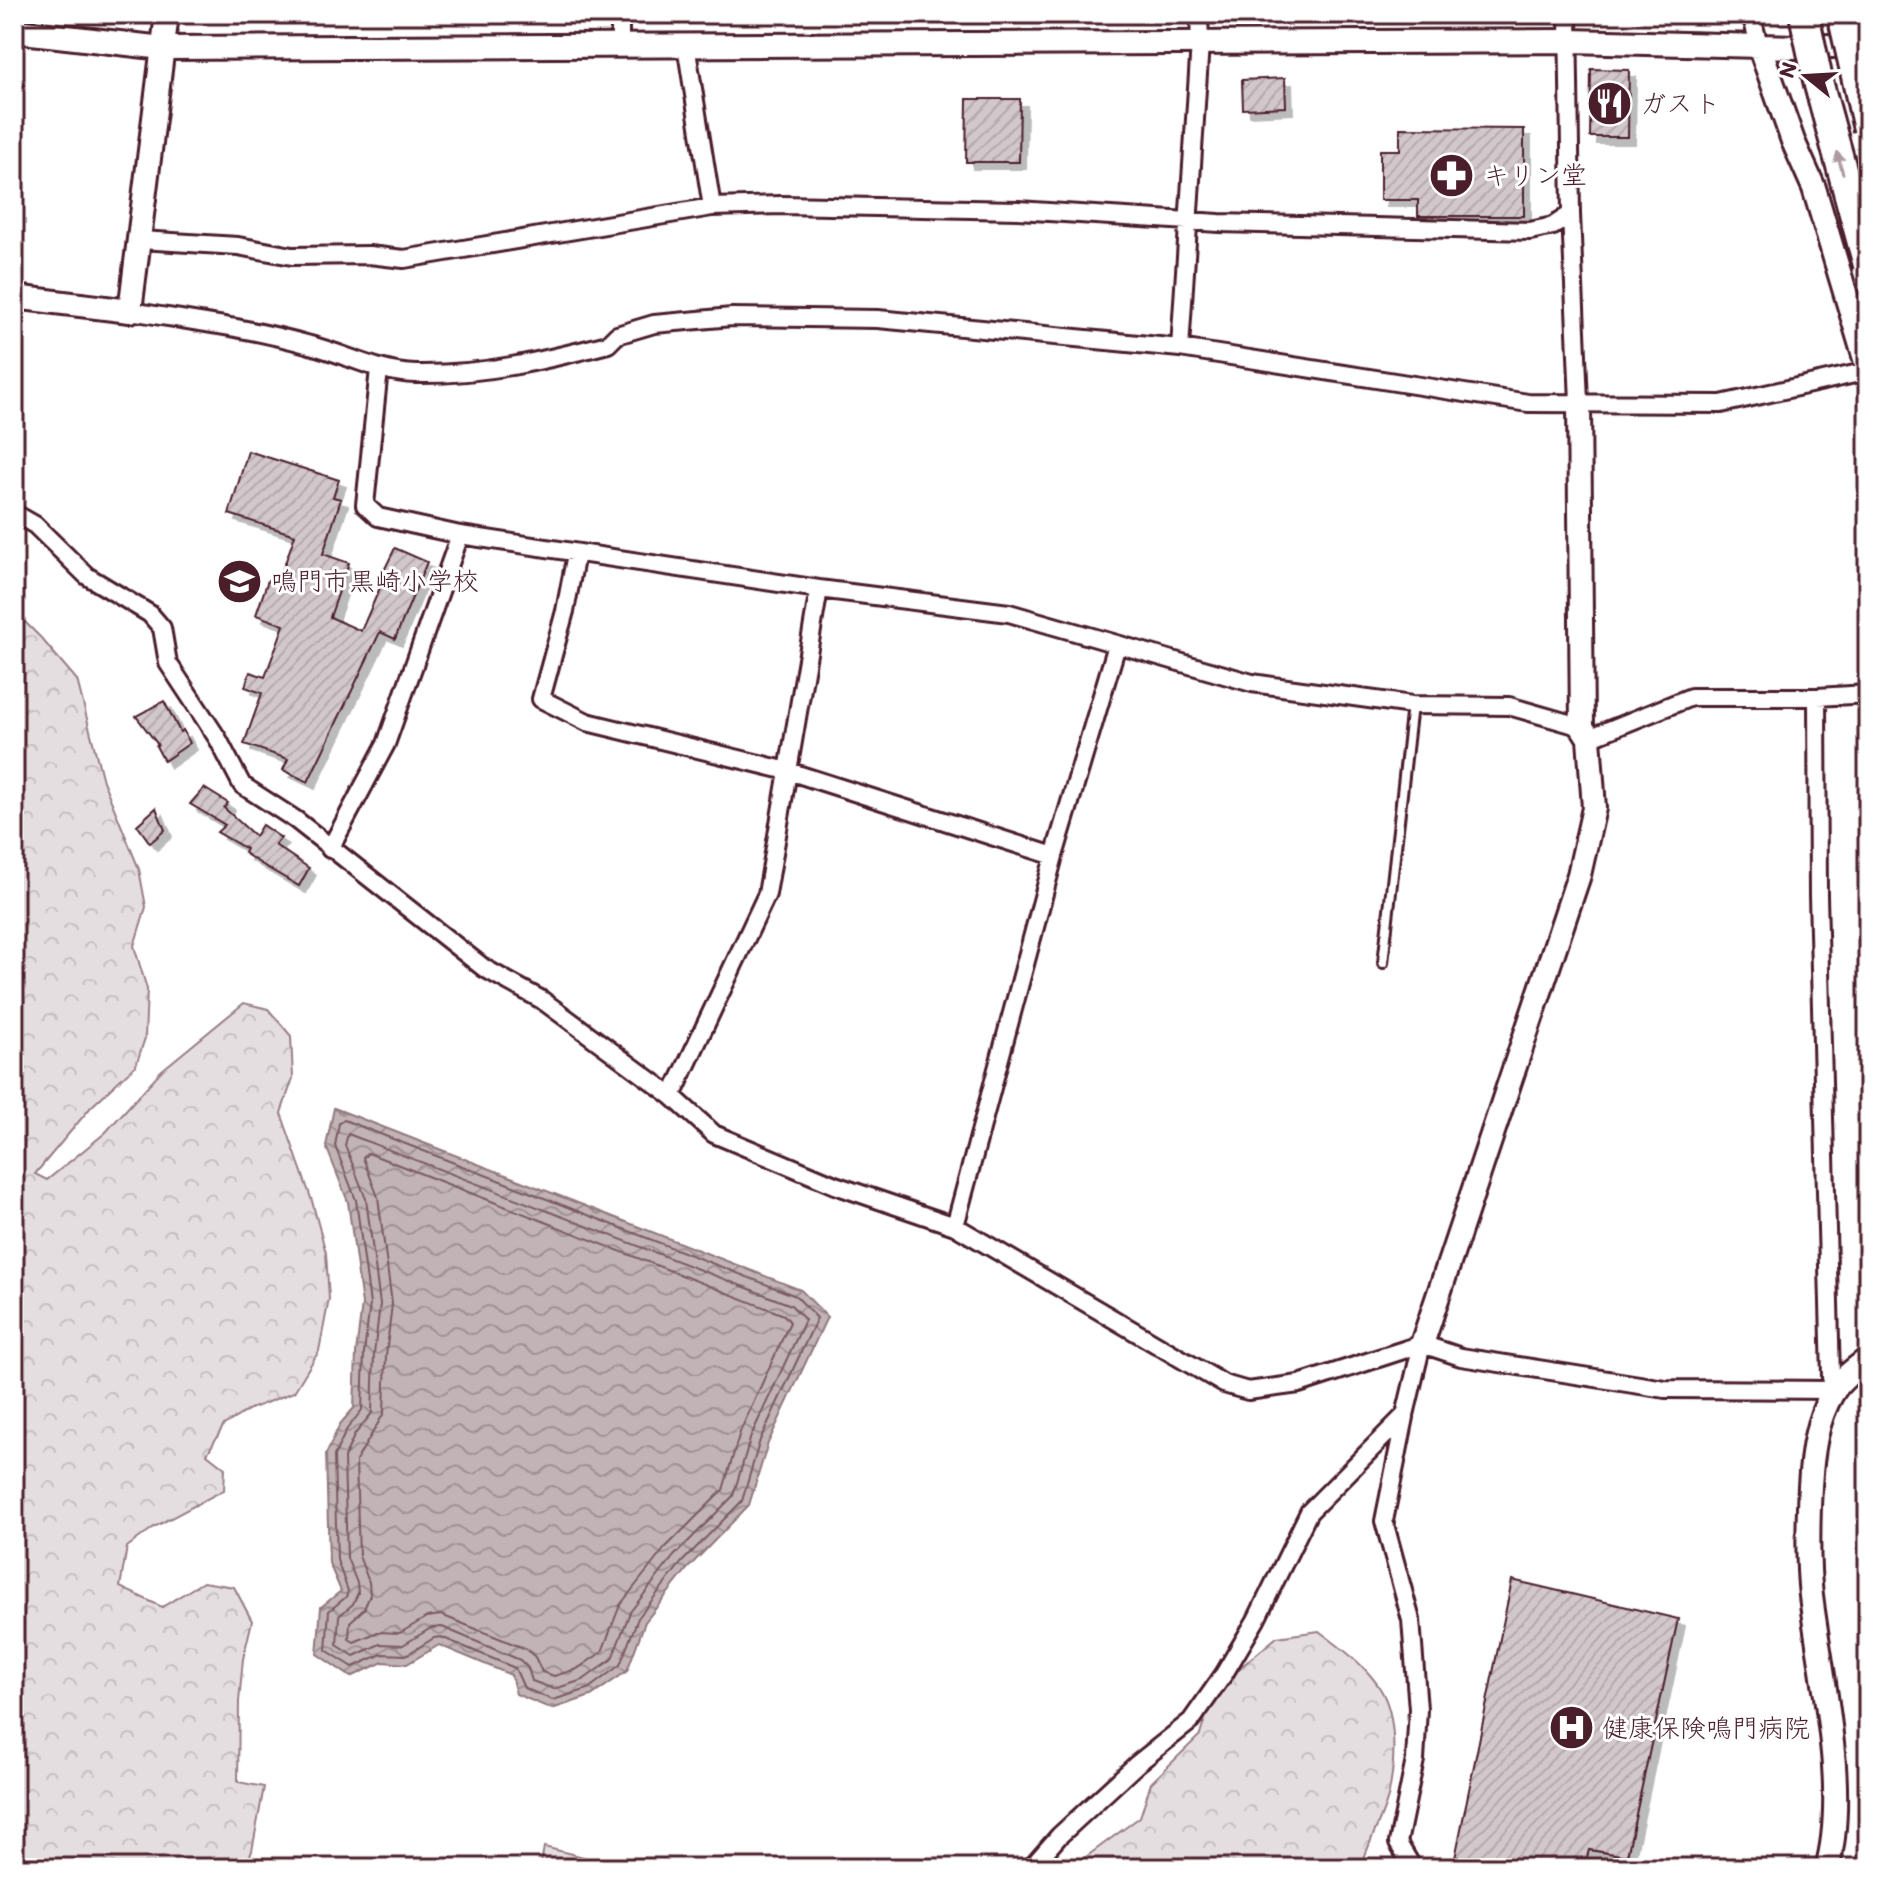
<svg xmlns="http://www.w3.org/2000/svg" width="1882" height="1882" font-family="Itim,'Klee One',sans-serif">
  <style>
    .forest { fill: url(#forest-crowns); stroke: #987e86; stroke-width: 2 }
    .water { fill: url(#water-waves); stroke: #91787e; stroke-width: 2 }
    .lines { fill: none; stroke-linecap: round; stroke-linejoin: round }
    .shore { stroke: #7a5a63; stroke-width: 2 }
    .building { fill: url(#building-hatch); stroke: #4a1f2b; stroke-width: 2; filter: url(#shadow) }
    .lane-casing { stroke: #4a1f2b; stroke-width: 14 }
    .street-casing { stroke: #4a1f2b; stroke-width: 22 }
    .secondary-casing { stroke: #4a1f2b; stroke-width: 28 }
    .lane { stroke: #fff; stroke-width: 8 }
    .street { stroke: #fff; stroke-width: 16 }
    .secondary { stroke: #fff; stroke-width: 22 }
    .highway-bridge-casing { stroke: #4a1f2b; stroke-width: 34; stroke-linecap: butt }
    .highway-bridge { stroke: #fff; stroke-width: 28 }
    .oneway { fill: #ae9aa0 }
    .labels { text-anchor: middle; dominant-baseline: central; stroke-width: 6; stroke-linejoin: round; paint-order: stroke }
    .poi-label { font-size: 26px; fill: #4a1f2b; stroke: #fff; text-anchor: start }
  </style>
  <defs>
    <pattern id="forest-crowns" width="20" height="18" patternUnits="userSpaceOnUse" patternTransform="scale(2)"><rect width="20" height="18" fill="#e5dee0"/><path d="M2 6a3 3 0 1 1 6 0M12 15a3 3 0 1 1 6 0" fill="none" stroke="#c6bec0"/></pattern>
    <pattern id="water-waves" width="16" height="10" patternUnits="userSpaceOnUse" patternTransform="scale(2)"><rect width="16" height="10" fill="#c1b3b6"/><path d="M0 5q4-4 8 0t8 0" fill="none" stroke="#9f9194"/></pattern>
    <pattern id="building-hatch" width="6" height="6" patternUnits="userSpaceOnUse" patternTransform="scale(2)"><rect width="6" height="6" fill="#d2c7cb"/><path d="M-1 1l2-2M0 6l6-6M5 7l2-2" fill="none" stroke="#b6aaae"/></pattern>
    <filter id="shadow"><feDropShadow dx="7" dy="7" stdDeviation="0" flood-color="#0004"/></filter>
  </defs>
  <rect width="100%" height="100%" fill="#fff"/>
  <filter id="ink" filterUnits="userSpaceOnUse"><feTurbulence type="fractalNoise" baseFrequency=".0125" numOctaves="2"/><feDisplacementMap in="SourceGraphic" scale="16" xChannelSelector="R" yChannelSelector="G"/><feConvolveMatrix kernelMatrix="1 2 1 2 8 2 1 2 1" color-interpolation-filters="sRGB"/></filter>
  <g filter="url(#ink)">
    <path class="forest" d="M 14,611 L 41,638 L 77,680 L 103,781 L 139,869 L 146,907 L 134,946 L 147,989 L 145,1038 L 136,1065 L 91,1107 L 35,1174 L 47,1180 L 105,1133 L 161,1071 L 244,1003 L 268,1009 L 291,1036 L 293,1078 L 281,1113 L 312,1201 L 326,1253 L 329,1299 L 319,1351 L 294,1392 L 250,1409 L 224,1425 L 207,1454 L 225,1468 L 224,1490 L 154,1527 L 127,1547 L 120,1587 L 162,1607 L 203,1582 L 234,1587 L 252,1621 L 243,1659 L 239,1702 L 238,1782 L 264,1787 L 252,1851 L 245,1868 L 14,1868 Z
      M 1319,1631 C 1341,1648 1366,1665 1381,1690 C 1397,1717 1395,1763 1389,1793 C 1383,1818 1368,1842 1361,1868 L 1071,1868 L 1140,1817 L 1151,1783 L 1200,1735 L 1211,1699 L 1242,1666 L 1277,1637 Z
      M 544,1847 L 627,1868 L 540,1868 Z"/>
    <path class="water" d="M 334,1108 L 801,1290 L 827,1317 L 768,1443 L 749,1505 L 688,1568 L 645,1622 L 627,1671 L 591,1696 L 552,1709 L 516,1694 L 511,1675 L 439,1645 L 407,1664 L 383,1662 L 351,1677 L 317,1654 L 321,1607 L 341,1591 L 329,1563 L 326,1454 L 340,1424 L 354,1408 L 356,1353 L 362,1304 L 348,1202 L 326,1146 Z"/>
    <g class="lines">
      <path class="shore" d="M 344,1120 L 796,1296 L 817,1318 L 760,1440 L 742,1501 L 682,1562 L 638,1618 L 620,1665 L 588,1689 L 553,1700 L 524,1688 L 515,1668 L 441,1637 L 434,1638 L 406,1655 L 382,1654 L 353,1667 L 326,1650 L 329,1611 L 346,1597 L 348,1591 L 337,1560 L 334,1456 L 347,1429 L 362,1410 L 364,1353 L 370,1304 L 356,1200 L 335,1146 L 339,1123 Z
        M 348,1134 L 791,1305 L 805,1320 L 751,1436 L 733,1496 L 674,1556 L 630,1612 L 612,1659 L 583,1680 L 554,1689 L 532,1681 L 528,1668 L 520,1660 L 442,1627 L 431,1628 L 403,1645 L 380,1644 L 354,1656 L 337,1645 L 339,1616 L 353,1604 L 358,1593 L 357,1583 L 347,1558 L 344,1458 L 355,1434 L 372,1413 L 374,1354 L 380,1304 L 366,1199 L 345,1145 Z
        M 368,1153 L 784,1315 L 790,1322 L 740,1432 L 723,1490 L 665,1548 L 620,1605 L 602,1652 L 577,1669 L 554,1676 L 542,1672 L 535,1657 L 526,1649 L 441,1615 L 427,1617 L 400,1633 L 378,1632 L 354,1642 L 349,1639 L 350,1622 L 364,1609 L 370,1595 L 369,1582 L 359,1556 L 356,1461 L 384,1413 L 386,1355 L 392,1304 L 378,1197 L 363,1158 Z"/>
    </g>
    <path class="building" d="M 1591,69 L 1629,70 L 1628,137 L 1590,137 Z
      M 1285,78 L 1286,107 L 1243,109 L 1242,80 Z
      M 967,99 L 1020,99 L 1019,162 L 966,162 Z
      M 1400,128 L 1524,129 L 1524,216 L 1418,216 L 1418,200 L 1380,200 L 1380,150 L 1400,150 Z
      M 248,451 L 339,480 L 333,497 L 341,499 L 323,554 L 349,563 L 330,617 L 361,631 L 382,583 L 379,581 L 395,548 L 427,562 L 395,639 L 380,632 L 308,782 L 283,770 L 288,759 L 244,744 L 262,693 L 245,687 L 250,672 L 265,677 L 284,625 L 256,615 L 268,580 L 278,583 L 295,535 L 229,514 Z
      M 164,701 L 180,732 L 183,730 L 190,743 L 164,761 L 156,746 L 158,745 L 136,716 Z
      M 204,788 L 228,803 L 224,808 L 255,836 L 262,825 L 281,838 L 275,845 L 309,868 L 299,886 L 261,864 L 244,853 L 246,849 L 217,832 L 225,825 L 190,804 Z
      M 156,808 L 165,830 L 150,843 L 137,825 Z
      M 1512,1580 L 1678,1619 L 1627,1856 L 1589,1850 L 1584,1868 L 1453,1868 Z"/>
    <g class="lines">
      <defs>
        <path id="lane" d="M 1383,963 L 1412,705"/>
        <path id="street" d="M 1568,14 L 1571,214 L 1579,402
          M 1751,14 L 1759,45
          M 686,45 L 712,207
          M 620,47 L 620,14
          M 140,240 L 238,246 L 292,256 L 369,255 L 404,259 L 712,207 L 782,205 L 1018,210 L 1219,223 L 1530,231 L 1553,226 L 1571,214
          M 130,311 C 190,321 251,328 310,345 C 346,354 378,373 416,374 C 485,375 542,361 608,344 L 617,335 L 654,324 L 732,317 L 878,319 L 1180,348 L 1528,403 L 1721,404 L 1868,371
          M 1180,348 L 1200,43 L 1199,14
          M 379,369 L 365,505 L 378,517 L 460,535 L 819,589 L 1009,613 L 1252,683 L 1412,705 L 1509,706 L 1582,727
          M 14,513 L 35,525 L 87,576 L 150,614 L 162,628 L 168,663 L 218,739 L 242,785 L 296,820 L 484,968 L 542,1000 L 672,1096 L 714,1134 L 835,1185 L 955,1226 L 1224,1384 L 1248,1391 L 1299,1384 L 1422,1344 L 1461,1357 L 1665,1389 L 1834,1390 L 1831,1377 L 1818,896 L 1817,697
          M 576,554 L 565,611 L 541,699 L 587,722 L 788,771 L 1054,856
          M 1589,738 L 1691,697 L 1817,697 L 1868,694
          M 330,849 L 386,744 L 460,535
          M 672,1096 L 767,894 L 819,589
          M 955,1226 L 1054,856 L 1117,645
          M 1405,1417 L 1384,1521 L 1411,1620 L 1418,1709 L 1415,1760 L 1398,1843 L 1413,1868
          M 1031,1868 L 1059,1836 L 1137,1764 L 1191,1721 L 1224,1674 L 1256,1620 L 1309,1512 L 1405,1415 L 1422,1344"/>
        <path id="secondary" d="M 14,31 L 163,48 L 1570,41 L 1797,47 L 1868,45
          M 1759,45 L 1793,141 L 1814,188 L 1868,369
          M 14,297 L 130,311 L 167,14
          M 1422,1344 L 1579,875 L 1594,808 L 1589,738 L 1582,727 L 1579,402
          M 1827,1868 C 1849,1791 1821,1676 1811,1596 C 1807,1560 1808,1522 1810,1486 C 1812,1454 1816,1420 1833,1392 C 1841,1379 1856,1368 1868,1359"/>
      </defs>
      <use href="#lane" class="lane-casing"/>
      <use href="#street" class="street-casing"/>
      <use href="#secondary" class="secondary-casing"/>
      <use href="#lane" class="lane"/>
      <use href="#street" class="street"/>
      <use href="#secondary" class="secondary"/>
      <defs>
        <path id="highway-bridge" d="M 1804,14 L 1819,85 L 1868,265
          M 1842,14 L 1868,129"/>
      </defs>
      <use href="#highway-bridge" class="highway-bridge-casing"/>
      <use href="#highway-bridge" class="highway-bridge"/>
    </g>
    <defs><path id="oneway-solid" d="M-6-.8H1V-3.2L6.5 0L1 3.2V.8H-6Z" transform="scale(2)"/></defs>
    <use class="oneway" href="#oneway-solid" transform="translate(1840 163) rotate(-105)"/>
  </g>
  <defs>
    <symbol id="restaurant-disc" viewBox="-11 -11 22 22"><circle r="9.5" fill="#4a1f2b" stroke="#fff"/><path d="M-5-6h1v4h1v-4h1v4h1v-4h1v5L-1.5 .5V6h-2V.5L-5-1ZM5-6V6H3V1.5H1.5Q1.5-4 5-6Z" fill="#fff"/></symbol>
    <symbol id="pharmacy-disc" viewBox="-11 -11 22 22"><circle r="9.5" fill="#4a1f2b" stroke="#fff"/><path d="M-2-6h4v4h4v4h-4v4h-4v-4h-4v-4h4Z" fill="#fff"/></symbol>
    <symbol id="school-disc" viewBox="-11 -11 22 22"><circle r="9.5" fill="#4a1f2b" stroke="#fff"/><path d="M0-5L7-2L0 1L-7-2ZM-4 1L0 2.5L4 1V4Q0 6-4 4Z" fill="#fff"/></symbol>
    <symbol id="hospital-disc" viewBox="-11 -11 22 22"><circle r="9.5" fill="#4a1f2b" stroke="#fff"/><path d="M-5-5h3v3.5h4V-5h3V5h-3V1.5h-4V5h-3Z" fill="#fff"/></symbol>
  </defs>
  <g fill-rule="evenodd">
    <use href="#restaurant-disc" x="1584" y="78" width="51" height="51"/>
    <use href="#pharmacy-disc" x="1426" y="150" width="51" height="51"/>
    <use href="#school-disc" x="214" y="556" width="51" height="51"/>
    <use href="#hospital-disc" x="1546" y="1702" width="51" height="51"/>
  </g>
  <g class="labels">
    <g class="poi-label">
      <text x="1640" y="103">ガスト</text>
      <text x="1483" y="175">キリン堂</text>
      <text x="271" y="581">鳴門市黒崎小学校</text>
      <text x="1602" y="1728">健康保険鳴門病院</text>
    </g>
  </g>
  <rect width="1882" height="1882" fill="none" stroke="#fff" stroke-width="48"/>
  <rect x="24" y="24" width="1834" height="1834" fill="none" stroke="#4a1f2b" stroke-width="3" filter="url(#ink)"/>
  <g transform="translate(1806 76) rotate(288)" stroke="#ffffff" stroke-width="6" paint-order="stroke">
  <path d="M0-6L14 30L0 20L-14 30Z" fill="#4a1f2b"/>
  <text y="-12" font-size="22" font-weight="bold" text-anchor="middle" fill="#4a1f2b">N</text>
  </g>
</svg>
